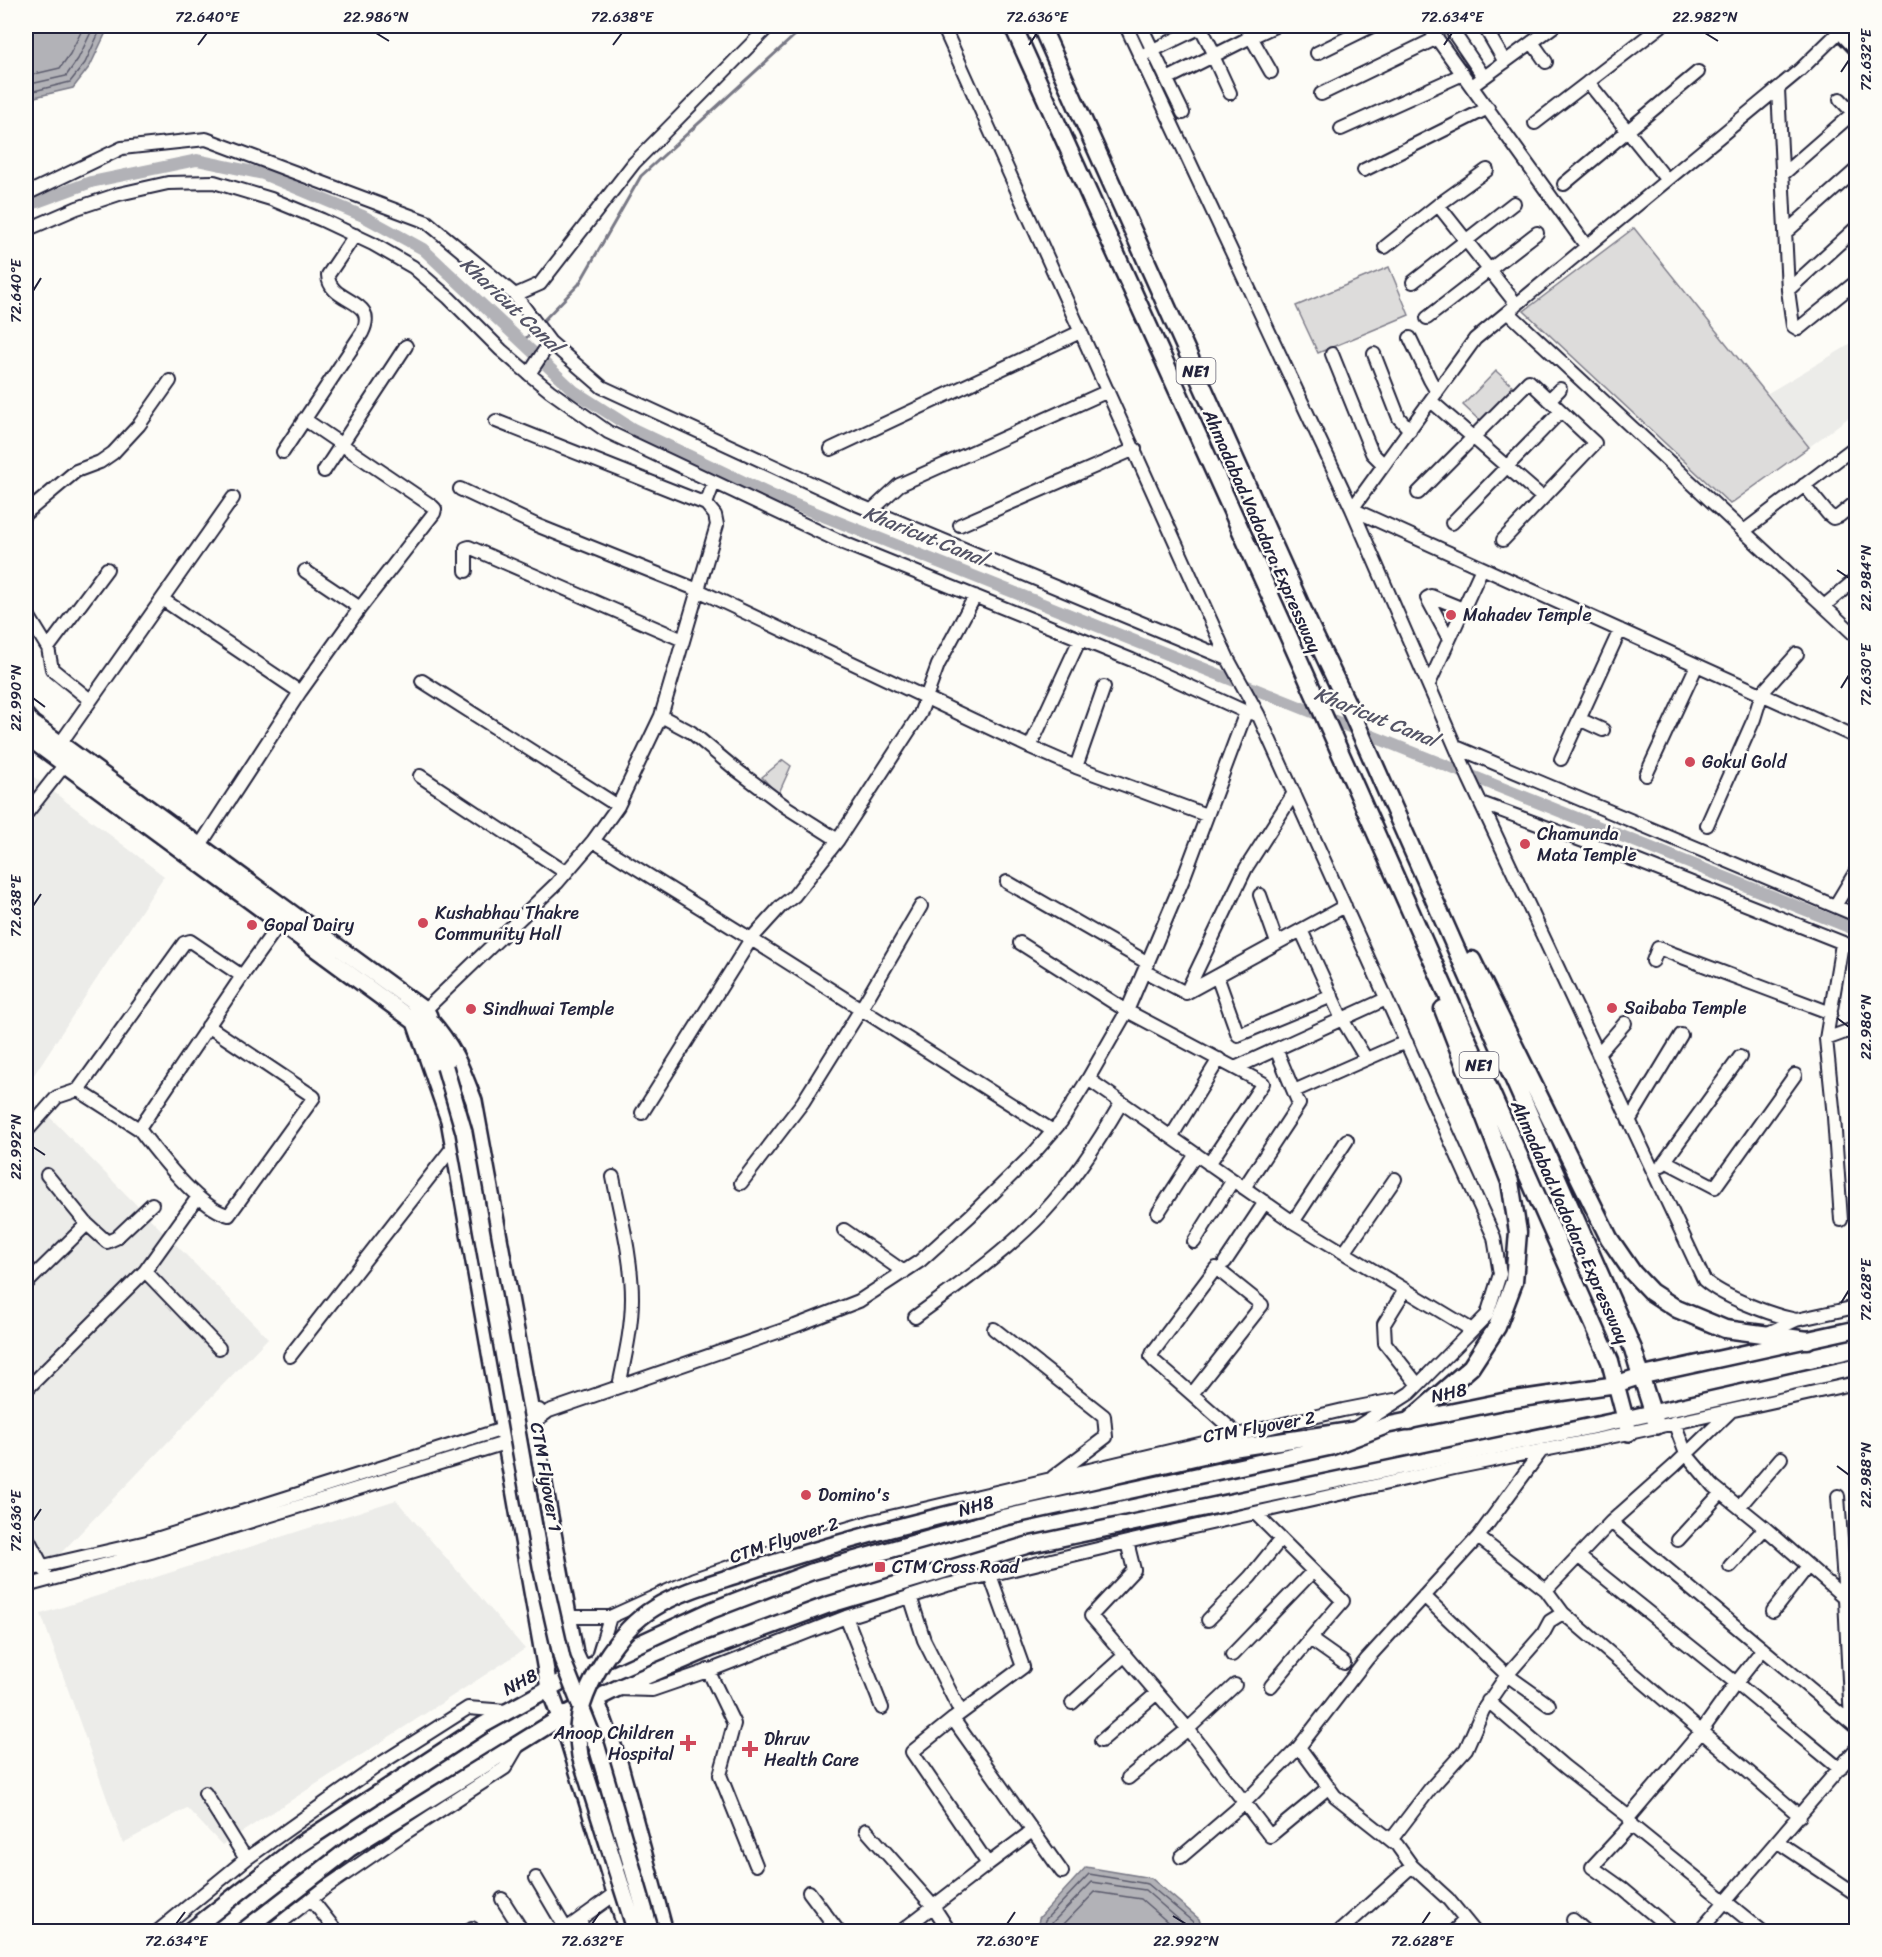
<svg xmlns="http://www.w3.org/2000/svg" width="1882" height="1957" font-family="Sriracha,sans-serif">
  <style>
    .built { fill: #ecece9 }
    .green { fill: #dddcdb; stroke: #807f8b; stroke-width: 1.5 }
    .water { fill: #b2b2b7; stroke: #787885; stroke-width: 1.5 }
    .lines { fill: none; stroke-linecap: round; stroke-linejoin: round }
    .shore { stroke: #5c5c6d; stroke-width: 1.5 }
    .stream { stroke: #787885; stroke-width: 3 }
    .canal { stroke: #b2b2b7; stroke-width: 12 }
    .minor-casing { stroke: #22223b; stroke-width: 16 }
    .major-casing { stroke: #22223b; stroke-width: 20 }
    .highway-casing { stroke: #22223b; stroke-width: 21 }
    .minor { stroke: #fdfcf7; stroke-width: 12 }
    .major { stroke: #fdfcf7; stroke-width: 15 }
    .highway { stroke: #fdfcf7; stroke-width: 16 }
    .major-bridge-casing { stroke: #22223b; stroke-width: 20; stroke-linecap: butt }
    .major-bridge { stroke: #fdfcf7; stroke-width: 15 }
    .ticks { fill: none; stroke: #22223b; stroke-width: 2 }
    .poi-dot { fill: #d1495b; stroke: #fdfcf7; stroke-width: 2 }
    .labels { text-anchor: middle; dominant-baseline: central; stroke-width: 5; stroke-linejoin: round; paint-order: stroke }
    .shield { fill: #fdfcf7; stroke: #646373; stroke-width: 1.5 }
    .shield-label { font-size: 16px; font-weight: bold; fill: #22223b }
    .street-label { font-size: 18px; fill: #22223b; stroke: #fdfcf7 }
    .poi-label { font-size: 18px; fill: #22223b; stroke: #fdfcf7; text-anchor: start }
    .water-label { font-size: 20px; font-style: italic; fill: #545466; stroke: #fdfcf7 }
    .neatline { fill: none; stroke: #22223b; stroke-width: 2 }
    .ticks-label { font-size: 15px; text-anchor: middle; fill: #22223b }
  </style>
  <rect width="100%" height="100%" fill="#fdfcf7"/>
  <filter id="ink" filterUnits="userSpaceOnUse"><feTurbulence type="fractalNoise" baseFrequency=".0167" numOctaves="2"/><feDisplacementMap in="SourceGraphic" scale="12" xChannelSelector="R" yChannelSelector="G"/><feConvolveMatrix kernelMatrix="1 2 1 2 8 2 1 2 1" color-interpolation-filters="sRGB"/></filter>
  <g filter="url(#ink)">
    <path class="built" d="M 1856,341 L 1856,412 L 1809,447 L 1768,393 Z
      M 26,771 L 164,876 L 26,1087 Z
      M 26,1093 L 268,1338 L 59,1555 L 26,1584 Z
      M 396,1500 L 525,1649 L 222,1845 L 187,1808 L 123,1843 L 41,1614 Z"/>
    <path class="green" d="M 1634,228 L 1809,447 L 1730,504 L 1524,311 Z
      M 1389,267 L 1409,315 L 1318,353 L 1296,306 Z
      M 1496,371 L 1514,387 L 1480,421 L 1463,405 Z
      M 783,760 L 791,766 L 778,795 L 762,777 Z"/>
    <path class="water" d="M 26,26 L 109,26 L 90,66 L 73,88 L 26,99 Z
      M 1086,1867 L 1151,1878 L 1199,1919 L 1203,1931 L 1037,1931 L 1039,1918 Z"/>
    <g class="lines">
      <path class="shore" d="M 26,76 L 60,68 L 70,54 L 84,26
        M 26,85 L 66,76 L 78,59 L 94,26
        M 26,93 L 70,82 L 85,63 L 102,26
        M 1043,1932 L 1045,1920 L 1089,1874 L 1148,1884 L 1193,1922 L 1196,1932
        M 1051,1932 L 1052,1923 L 1092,1882 L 1145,1890 L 1186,1926 L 1188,1932
        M 1060,1932 L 1061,1927 L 1095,1892 L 1141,1899 L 1179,1932"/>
      <path class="stream" d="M 540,324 L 579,284 L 641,176 L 805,26
        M 522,342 L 536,328"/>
      <path class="canal" d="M 26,206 L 91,182 L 197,160 L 263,174 L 363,216 L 423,249 L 574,391 L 633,429 L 771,495 L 1856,930"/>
      <defs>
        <path id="minor" d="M 943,26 L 1228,659 L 1258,714 L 1494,1237 L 1500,1274 L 1487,1315 L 1410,1393 L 1352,1430
          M 1126,26 L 1352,509 L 1469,778 L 1704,1280 C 1723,1297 1771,1315 1796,1320
          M 1141,26 L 1183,113
          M 1200,26 L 1215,55 L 1251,37 L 1245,26
          M 1428,26 L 1587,247
          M 1449,26 L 1484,77
          M 1484,26 L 1505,62
          M 1489,34 L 1501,26
          M 1532,42 L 1546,62
          M 1147,53 L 1201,27
          M 1317,53 L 1372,26
          M 1213,56 L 1230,93
          M 1271,72 L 1251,37 L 1275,26
          M 1167,79 L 1215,55
          M 1588,82 L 1667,180
          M 1472,86 L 1554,26
          M 1778,89 L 1788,290 L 1793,326 L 1798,329 L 1856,282
          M 1321,94 L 1437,38
          M 1840,99 L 1856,116
          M 1535,123 L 1661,26
          M 1341,129 L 1463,74
          M 1364,170 L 1488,108
          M 1782,175 L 1853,113
          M 1564,184 L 1698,72
          M 26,194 L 122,148 L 206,139 L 427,222 L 515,295 L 540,284 L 634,163 L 769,26
          M 1438,205 L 1517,305
          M 26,230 L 77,208 L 119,194 L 168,183 L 214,182 L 271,199 L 322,220 L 373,244 L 413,267 L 449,298 L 501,350 L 529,374 L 550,391 L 608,432 L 841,542 L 1132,660 L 1246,712 L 1254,714
          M 1785,233 L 1856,170
          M 1385,247 L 1438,205 L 1487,170
          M 1413,282 L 1514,203
          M 1788,290 L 1856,228
          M 515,295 L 550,342 L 602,387 L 856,504 L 1228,659
          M 1508,312 L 1856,636
          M 1427,318 L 1537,233
          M 1410,338 L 1430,380 L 1437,392
          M 1332,354 L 1372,453 L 1384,465
          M 1374,354 L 1399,418 L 1410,430
          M 529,374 L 550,342
          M 1549,400 L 1560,389
          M 1431,401 L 1543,498
          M 496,421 L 706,504
          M 831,449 L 1080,332
          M 283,452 L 362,333 C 380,297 329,305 328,275 L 355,235
          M 324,471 L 406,346
          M 1804,485 L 1828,514 L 1833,518 L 1839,516 L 1856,502
          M 460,489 L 536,525 L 698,590 L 1030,747 L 1076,767 L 1206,815
          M 1418,493 L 1529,381 L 1595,443 L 1503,540
          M 1352,509 L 1475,339 L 1800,70 L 1845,26
          M 1352,509 L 1856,737
          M 871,511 L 899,485 L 1108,391
          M 26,513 L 76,471 L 100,462 L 113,453 L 139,425 L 170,381
          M 1452,523 L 1561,411
          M 960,525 L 1135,449
          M 1744,531 L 1856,446
          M 305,571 L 360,608
          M 466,571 L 466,548 L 469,547 L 683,640
          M 162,599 L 300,692
          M 1824,606 L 1856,579
          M 26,612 L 48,648 L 52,669 L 90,700
          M 1449,639 L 1427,598 L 1431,596 L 1463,609
          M 48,648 L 107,569
          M 422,681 L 618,806
          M 1429,684 L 1482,568
          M 1579,719 L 1603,730
          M 60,744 L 233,498
          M 1030,747 L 1080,639
          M 1456,747 L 1856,915
          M 1561,759 L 1620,630
          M 1076,767 L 1104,687
          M 1646,775 L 1697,665
          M 420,776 L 565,872
          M 1481,803 L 1629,858 L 1856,948
          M 26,814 L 69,759
          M 1707,825 L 1754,719 L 1762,693 L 1797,654
          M 838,840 L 920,714 L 938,665 L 975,596
          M 593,841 L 751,939 L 781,906 L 794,896 L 838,840 L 786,807 L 734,768 L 691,732 L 661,716
          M 195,853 L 300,692 L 360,608 L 434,513 L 435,509 L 432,506 L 304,419
          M 1007,882 L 1148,963
          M 1260,895 L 1277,943
          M 1835,906 L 1856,871
          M 1301,930 L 1342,1019 L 1366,1059
          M 1020,943 L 1127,1011 L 1263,1083 L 1209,1164
          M 1653,961 L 1658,948 L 1831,1013
          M 1144,971 L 1186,993 L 1345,906
          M 1217,976 L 1238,1035 L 1332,996
          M 1186,993 L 1246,868 L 1294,793
          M 425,1010 L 557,883 L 593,841 L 618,806 L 661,716 L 717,525 L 715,515 L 706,504 L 714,482
          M 1826,1039 L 1856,1028
          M 1598,1054 L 1625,1023
          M 1235,1068 L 1386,999
          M 1088,1079 L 1293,1222 L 1472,1330
          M 78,1090 L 184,943 L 190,941 L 242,976
          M 1294,1091 L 1396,1046 L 1407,1043
          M 642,1113 L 751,939 L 1053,1131
          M 1629,1121 L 1681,1035
          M 139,1129 C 157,1153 201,1210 229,1215 L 314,1097 L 208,1026
          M 26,1132 L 57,1097 L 78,1090 L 139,1129 L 242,976 L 285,916
          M 1171,1137 L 1219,1059
          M 1665,1161 L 1715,1187 L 1795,1075
          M 1662,1165 L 1740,1057
          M 47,1175 L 87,1224
          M 613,1177 C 621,1217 632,1258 632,1298 C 632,1328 625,1357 619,1386
          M 741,1183 L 803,1102 L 861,1009 L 921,906
          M 1244,1188 L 1299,1104 L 1276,1049
          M 1158,1213 L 1196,1154
          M 1841,1220 L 1834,1117 L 1826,1039 L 1842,944
          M 1293,1222 L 1347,1140
          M 844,1230 L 904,1272
          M 1194,1242 L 1233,1180
          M 1344,1253 L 1395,1179
          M 1225,1262 L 1265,1202
          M 145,1271 L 198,1197
          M 26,1284 L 87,1224 L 107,1242 L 116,1238 L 152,1204
          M 1405,1290 L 1384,1324 L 1385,1343 L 1418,1385
          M 915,1317 C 960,1284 1006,1252 1044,1212 C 1075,1179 1099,1141 1121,1103
          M 994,1329 L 1104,1416 L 1106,1437 L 1053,1477
          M 1766,1334 L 1796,1320 L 1856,1307
          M 290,1356 L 453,1147
          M 26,1390 L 145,1271 L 219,1348
          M 1192,1394 L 1262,1305 L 1216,1268 L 1153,1352 L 1151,1357 L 1155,1362 C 1183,1386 1210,1410 1238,1435
          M 1674,1422 L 1686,1454 L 1713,1486 L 1765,1528 L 1845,1598 L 1851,1722
          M 1838,1496 L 1845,1598
          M 1739,1507 L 1781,1458
          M 1255,1513 L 1343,1601 L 1310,1639 L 1344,1663
          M 1611,1522 L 1674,1466 L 1731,1411
          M 26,1535 L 45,1571
          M 1478,1537 L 1546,1590 L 1611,1522 L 1856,1727
          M 1678,1540 L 1721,1493
          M 1127,1542 L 1134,1570 L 1091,1616 L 1188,1729 L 1270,1836 L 1329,1787
          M 1578,1556 L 1736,1683 L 1840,1769
          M 1730,1566 L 1765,1528
          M 1843,1568 L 1856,1579
          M 26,1571 L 43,1566 L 147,1542 L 503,1429 L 530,1410 L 539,1410
          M 990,1575 L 1023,1667 L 953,1719 L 1062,1872
          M 26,1586 L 151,1552 L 505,1443 L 549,1411 L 795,1326 L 859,1301 L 920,1261 L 970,1216 L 1034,1153 L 1061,1122 L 1088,1079 L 1127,1011 L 1184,877 L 1246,712
          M 1546,1590 L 1563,1613 L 1800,1816
          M 910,1596 L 924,1640 L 961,1713
          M 1424,1596 L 1507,1675 L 1549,1705
          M 1773,1611 L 1808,1566
          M 569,1617 L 610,1617 L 694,1579 L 802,1542 L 873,1521 L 1343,1410 L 1394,1400
          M 846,1617 L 882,1708
          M 1208,1620 L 1250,1577 L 1281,1539
          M 1232,1655 L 1313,1571
          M 596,1663 L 610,1617
          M 708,1670 L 734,1724 L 720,1775 L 756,1865
          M 1271,1686 L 1310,1639
          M 617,1689 L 652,1690 L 716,1668 L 846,1617 L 947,1585 L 1127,1542 L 1454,1468 L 1629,1433 L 1856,1383
          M 1488,1701 L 1565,1767 L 1629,1817
          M 1072,1703 L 1125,1655
          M 1101,1741 L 1157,1693
          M 1128,1778 L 1188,1729 L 1235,1685
          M 205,1793 L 246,1859
          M 1631,1825 L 1592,1867 L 1623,1889 L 1674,1932
          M 866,1830 L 933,1906 L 950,1932
          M 1391,1840 L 1430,1789 L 1466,1749 L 1483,1710 L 1507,1675 L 1543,1634 L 1550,1621 L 1563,1613
          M 1778,1842 L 1856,1894
          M 1181,1857 L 1244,1803 L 1299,1747
          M 988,1864 L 1032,1831
          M 536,1878 L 566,1929
          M 809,1892 L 839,1932
          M 311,1899 L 337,1932
          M 502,1899 L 523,1932
          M 580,1919 L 584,1932
          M 1573,1920 L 1587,1932
          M 472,1928 L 474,1932
          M 157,1932 L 246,1859 L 380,1764 L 468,1708 L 506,1711
          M 269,1932 L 325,1888 L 399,1837 L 505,1768 L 519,1744
          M 562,1932 L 615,1894
          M 900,1932 L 988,1864 L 912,1752 L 953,1719
          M 1339,1932 L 1412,1866
          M 1453,1932 L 1465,1920
          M 1475,1932 L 1448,1899 L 1412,1866 L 1397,1845 L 1335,1796 L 1299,1747 L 1367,1659 L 1478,1537 L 1542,1450
          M 1699,1932 L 1856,1749
          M 1763,1932 L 1631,1825 L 1629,1817 L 1701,1732 L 1736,1683 L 1763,1649"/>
        <path id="major" d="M 1836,26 L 1856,47
          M 26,716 L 32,723 L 427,1012 L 429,1016 C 429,1022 425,1025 419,1025 L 415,1022 L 413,1017 L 417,1010 L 422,1009
          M 26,736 L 415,1022 L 449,1120 L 549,1688 L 568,1739 L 627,1932
          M 429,1019 C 454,1047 461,1067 474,1101 L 575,1653 L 596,1699 L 619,1762 L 665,1932
          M 426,1023 L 445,1067
          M 1641,1376 L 1657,1426
          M 1616,1384 L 1629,1433
          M 973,1508 L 1236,1448 L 1360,1429
          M 189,1932 L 299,1845 L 483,1725 L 582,1670 L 712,1610 L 811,1572 L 1006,1517 L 1331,1447 L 1388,1425 L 1505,1401 L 1613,1385 L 1641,1376 L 1856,1329
          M 242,1932 L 349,1849 L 568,1713 L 616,1689 L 712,1648 L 828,1605 L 1028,1545 L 1625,1419 L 1856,1367"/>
        <path id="highway" d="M 1013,26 L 1288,635 L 1610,1361 L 1616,1384
          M 1041,26 L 1310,626 L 1353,716 L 1633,1349 L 1641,1376
          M 1472,960 L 1609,1238 L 1633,1273 L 1651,1292 L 1677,1309 L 1725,1329 L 1808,1340
          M 1409,1421 L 1471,1367 L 1497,1327 L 1514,1282 L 1518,1232 L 1510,1182 L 1443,1009"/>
      </defs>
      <use href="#minor" class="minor-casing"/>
      <use href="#major" class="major-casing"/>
      <use href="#highway" class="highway-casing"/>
      <use href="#minor" class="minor"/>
      <use href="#major" class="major"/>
      <use href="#highway" class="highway"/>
      <defs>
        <path id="major-bridge" d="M 445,1067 L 464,1132 L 541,1566 L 562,1659 L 597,1747 L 651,1932
          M 636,1932 L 580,1756 C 579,1747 577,1737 578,1728 C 581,1687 619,1629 654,1608 C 681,1591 713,1583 743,1573 C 819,1547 895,1527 973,1508"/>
      </defs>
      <use href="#major-bridge" class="major-bridge-casing"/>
      <use href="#major-bridge" class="major-bridge"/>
    </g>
  </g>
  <path class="ticks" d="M 376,33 L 389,41M 1705,33 L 1718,41M 198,45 L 207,33M 613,45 L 622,33M 1029,45 L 1037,33M 1444,45 L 1452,33M 1841,72 L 1849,60M 33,291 L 41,278M 1837,570 L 1849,578M 1841,688 L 1849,675M 33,698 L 45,707M 33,906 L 41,894M 1837,1018 L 1849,1027M 33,1147 L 45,1155M 1841,1303 L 1849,1290M 1837,1466 L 1849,1475M 33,1521 L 41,1509M 1173,1916 L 1186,1924M 176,1924 L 185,1912M 592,1924 L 600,1912M 1007,1924 L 1015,1912M 1422,1924 L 1430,1912"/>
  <g class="poi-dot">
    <circle cx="1451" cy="615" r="6"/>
    <circle cx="1690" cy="762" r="6"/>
    <circle cx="1525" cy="844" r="6"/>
    <circle cx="423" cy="923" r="6"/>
    <circle cx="252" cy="925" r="6"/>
    <circle cx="1612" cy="1008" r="6"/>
    <circle cx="471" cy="1009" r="6"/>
    <circle cx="806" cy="1495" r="6"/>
    <rect x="874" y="1561" width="12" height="12" rx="3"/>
    <path d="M685 1734h6v6h6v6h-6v6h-6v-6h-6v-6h6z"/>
    <path d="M747 1740h6v6h6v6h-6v6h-6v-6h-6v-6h6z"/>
  </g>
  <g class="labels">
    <g class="shield">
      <rect x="1176.5" y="358" width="39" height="26" rx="4.5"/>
      <rect x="1459.5" y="1052" width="39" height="26" rx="4.5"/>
    </g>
    <g class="shield-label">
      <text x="1196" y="371">NE1</text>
      <text x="1479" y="1065">NE1</text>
    </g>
    <g class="street-label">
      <text transform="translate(1262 531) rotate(66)">Ahmadabad Vadodara Expressway</text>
      <text transform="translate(1570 1222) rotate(66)">Ahmadabad Vadodara Expressway</text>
      <text transform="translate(1449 1393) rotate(-12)">NH8</text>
      <text transform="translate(1259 1427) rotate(-10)">CTM Flyover 2</text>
      <text transform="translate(546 1477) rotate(80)">CTM Flyover 1</text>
      <text transform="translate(976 1506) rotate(-16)">NH8</text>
      <text transform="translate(784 1540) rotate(-18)">CTM Flyover 2</text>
      <text transform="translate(520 1682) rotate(-28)">NH8</text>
    </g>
    <g class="poi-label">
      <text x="1463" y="615">Mahadev Temple</text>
      <text x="1702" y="762">Gokul Gold</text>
      <text x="1537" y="834">Chamunda<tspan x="1537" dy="21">Mata Temple</tspan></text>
      <text x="435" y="913">Kushabhau Thakre<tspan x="435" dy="21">Community Hall</tspan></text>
      <text x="264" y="925">Gopal Dairy</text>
      <text x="1624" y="1008">Saibaba Temple</text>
      <text x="483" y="1009">Sindhwai Temple</text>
      <text x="818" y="1495">Domino's</text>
      <text x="892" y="1567">CTM Cross Road</text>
      <text x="674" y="1733" text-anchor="end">Anoop Children<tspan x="674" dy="21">Hospital</tspan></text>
      <text x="764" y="1739">Dhruv<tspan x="764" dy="21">Health Care</tspan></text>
    </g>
    <g class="water-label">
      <text transform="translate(511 305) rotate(43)">Kharicut Canal</text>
      <text transform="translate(925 536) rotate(22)">Kharicut Canal</text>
      <text transform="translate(1376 717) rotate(22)">Kharicut Canal</text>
    </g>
  </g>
  <rect width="1882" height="1957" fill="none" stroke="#fdfcf7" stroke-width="66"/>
  <rect x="33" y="33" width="1816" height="1891" class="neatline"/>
  <g class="ticks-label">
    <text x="207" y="22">72.640°E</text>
    <text x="376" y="22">22.986°N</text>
    <text x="622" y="22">72.638°E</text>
    <text x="1037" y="22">72.636°E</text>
    <text x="1452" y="22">72.634°E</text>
    <text x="1705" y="22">22.982°N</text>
    <text transform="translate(1866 60) rotate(-90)" y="5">72.632°E</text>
    <text transform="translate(16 291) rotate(-90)" y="5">72.640°E</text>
    <text transform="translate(1866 578) rotate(-90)" y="5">22.984°N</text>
    <text transform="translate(1866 675) rotate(-90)" y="5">72.630°E</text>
    <text transform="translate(16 698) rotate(-90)" y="5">22.990°N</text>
    <text transform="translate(16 906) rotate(-90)" y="5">72.638°E</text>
    <text transform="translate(1866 1027) rotate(-90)" y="5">22.986°N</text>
    <text transform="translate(16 1147) rotate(-90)" y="5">22.992°N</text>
    <text transform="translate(1866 1290) rotate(-90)" y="5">72.628°E</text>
    <text transform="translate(1866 1475) rotate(-90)" y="5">22.988°N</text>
    <text transform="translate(16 1521) rotate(-90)" y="5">72.636°E</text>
    <text x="176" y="1946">72.634°E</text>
    <text x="592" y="1946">72.632°E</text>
    <text x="1007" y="1946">72.630°E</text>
    <text x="1186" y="1946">22.992°N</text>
    <text x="1422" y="1946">72.628°E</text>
  </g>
</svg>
